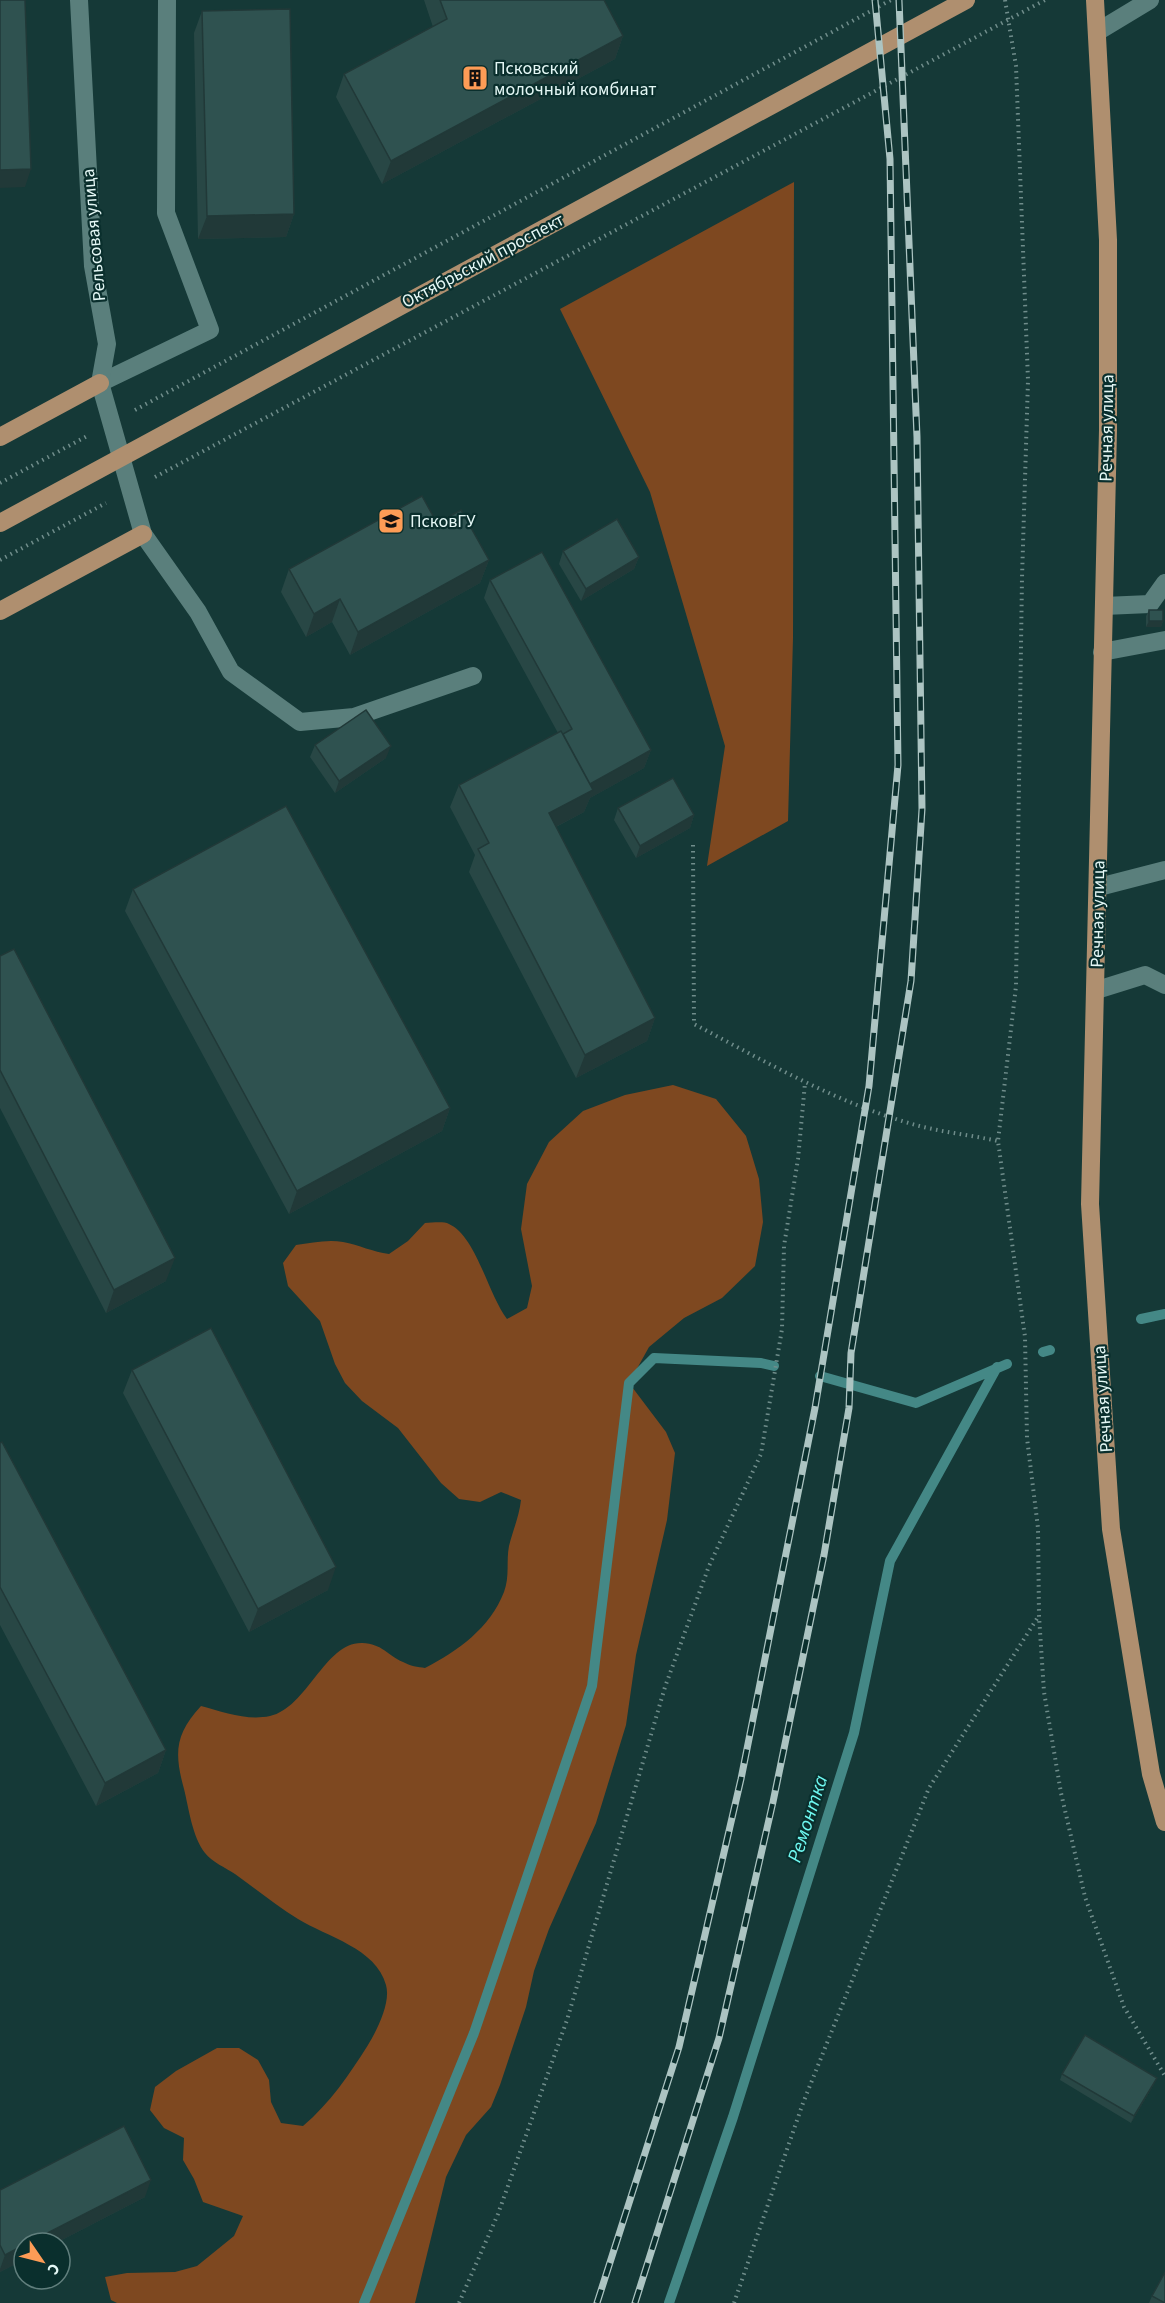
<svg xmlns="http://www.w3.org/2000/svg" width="1165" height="2303" font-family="'Source Sans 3',sans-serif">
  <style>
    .forest { fill: #7e4820 }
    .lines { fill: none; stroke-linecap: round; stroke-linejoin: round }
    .stream { stroke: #448886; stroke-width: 10 }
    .path { stroke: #708d8b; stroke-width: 4; stroke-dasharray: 1.5 4.5; stroke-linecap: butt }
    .lane { stroke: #5a7f7c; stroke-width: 18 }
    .street { stroke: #5a7f7c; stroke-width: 18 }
    .primary { stroke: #af8f6f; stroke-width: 18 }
    .rail-casing { stroke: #acc4c2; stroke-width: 7 }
    .rail { stroke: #0a2f2d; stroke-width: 4.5; stroke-dasharray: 14; stroke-linecap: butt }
    .wall { fill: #284745 }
    .shaded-wall { fill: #213938 }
    .building { fill: #2f5250; stroke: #213938; stroke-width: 1.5 }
    .labels { text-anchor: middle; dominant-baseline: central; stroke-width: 4.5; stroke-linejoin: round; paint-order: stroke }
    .poi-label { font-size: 18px; fill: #e4f7f5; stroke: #0a2f2d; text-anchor: start }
    .street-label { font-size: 18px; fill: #e4f7f5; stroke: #0a2f2d }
    .water-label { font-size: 20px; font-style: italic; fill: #6ff9f1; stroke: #0a2f2d }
  </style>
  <rect width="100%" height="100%" fill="#153937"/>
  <path class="forest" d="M 794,182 L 793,638 L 788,821 L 707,866 L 725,746 L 650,492 L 560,309 Z
    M 673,1085 L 716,1099 L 746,1136 L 759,1179 L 763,1222 L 755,1266 L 722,1298 L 684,1318 L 649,1347 L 629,1383 L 666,1432 L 675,1453 L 667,1520 L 636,1655 L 626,1725 L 596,1823 L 549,1929 L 534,1971 L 526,2007 L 500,2085 L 491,2107 L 466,2135 L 446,2177 L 415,2303 L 117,2303 L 111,2300 L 105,2277 L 127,2273 L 175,2272 L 197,2266 L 234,2236 L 243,2216 L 203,2202 L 194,2179 L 183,2160 L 184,2138 L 164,2128 L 150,2110 L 155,2087 L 176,2071 L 217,2048 L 239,2048 L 258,2060 L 269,2080 L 271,2102 L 281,2123 L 303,2126 C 330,2103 349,2075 368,2045 C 377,2030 391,2003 386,1985 C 376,1948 327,1937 298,1919 C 276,1905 256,1889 235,1874 C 226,1868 212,1862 205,1853 C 192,1836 189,1809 184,1789 C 174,1753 175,1734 201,1706 C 223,1712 247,1721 270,1716 C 307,1708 325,1642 362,1643 C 383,1644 387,1655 403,1662 C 410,1666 418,1667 425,1668 C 458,1651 490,1628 504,1592 C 510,1576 506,1561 509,1546 C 513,1530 519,1517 521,1500 L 501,1492 L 480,1502 L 459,1499 L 441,1483 L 398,1428 L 362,1401 L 345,1383 L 335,1364 L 320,1321 L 288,1286 L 283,1263 L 296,1245 C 311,1243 328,1239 343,1242 C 359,1245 373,1252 389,1254 L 408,1241 L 425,1223 C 432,1223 443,1221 449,1224 C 476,1236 488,1294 507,1319 L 527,1308 L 532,1286 L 521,1229 L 527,1184 L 549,1142 L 583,1111 L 625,1095 Z"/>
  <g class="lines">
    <path class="stream" d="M 1141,1319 L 1165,1314
      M 1043,1352 L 1050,1350
      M 820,1376 L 916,1403 L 1007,1364
      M 364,2303 L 474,2033 L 592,1686 L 629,1383 L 654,1358 L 761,1363 L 774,1366
      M 669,2303 L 733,2117 L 854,1733 L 890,1561 L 997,1367"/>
    <path class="path" d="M 1005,0 L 1016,66 L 1028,380 L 1022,578 L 1016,986 L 998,1141 L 1025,1337 L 1027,1438 L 1038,1528 L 1039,1616 L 1044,1692 L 1061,1793 L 1085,1897 L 1124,2007 L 1165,2076
      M 135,410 L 891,0
      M 155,477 L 1045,0
      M 0,483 L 89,435
      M 0,560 L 106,503
      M 693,845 L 694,1024 C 764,1061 835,1102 912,1124 C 940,1132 970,1135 998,1141
      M 459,2303 L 498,2214 L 567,2020 L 665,1687 L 709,1566 L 761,1454 L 782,1329 L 784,1246 L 798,1159 L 805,1083
      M 734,2303 L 803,2103 L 929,1788 L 1038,1617"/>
    <path class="lane" d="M 1097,32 L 1150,0
      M 100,383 L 210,330 L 166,213 L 167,0
      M 143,534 L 198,612 L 231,672 L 300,722 L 354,717 L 473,676
      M 1104,606 L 1150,604 L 1165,583
      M 1102,652 L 1165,640
      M 1099,887 L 1165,870
      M 1097,990 L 1145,975 L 1165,985"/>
    <path class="street" d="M 79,0 L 93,266 L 107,344 L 100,383 L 143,534"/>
    <path class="primary" d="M 1095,0 L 1108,240 L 1108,430 L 1090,1204 L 1111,1529 L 1151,1774 L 1165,1822
      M 0,437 L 100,383
      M 0,523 L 966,0
      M 0,611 L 143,534"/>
    <defs>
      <path id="rail" d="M 597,2303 L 679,2047 L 741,1779 L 815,1408 L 869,1086 L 898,765 L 890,159 L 875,0
        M 635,2303 L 719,2038 L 773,1802 L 824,1555 L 849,1408 L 851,1353 L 911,981 L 922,809 L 917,437 L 899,0"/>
    </defs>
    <use href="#rail" class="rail-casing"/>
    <use href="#rail" class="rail"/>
  </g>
  <path class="wall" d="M 424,0 L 604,0 L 623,36 L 615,59 L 382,184 L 336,97 L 344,74 L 433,27 Z
    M 202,11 L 294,214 L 286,237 L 198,239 L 194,33 Z
    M 437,523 L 489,560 L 480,583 L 350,655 L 332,622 L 306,637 L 281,592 L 289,569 Z
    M 563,551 L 639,557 L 634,569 L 581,601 L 559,564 Z
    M 490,580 L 651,750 L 644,768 L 590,798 L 584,812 L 556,827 L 655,1018 L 647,1041 L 576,1078 L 469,872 L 475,855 L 450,807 L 459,785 L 558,733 L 484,598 Z
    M 1149,610 L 1163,621 L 1161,627 L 1146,627 L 1146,616 Z
    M 315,745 L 386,758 L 335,793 L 310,757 Z
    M 618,808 L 694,815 L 690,828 L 636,858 L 614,820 Z
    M 133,889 L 450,1108 L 442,1131 L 289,1214 L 125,911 Z
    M 0,956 L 166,1281 L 106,1313 L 0,1108 Z
    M 132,1370 L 328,1590 L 249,1632 L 123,1393 Z
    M 0,1443 L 166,1750 L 158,1773 L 96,1806 L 0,1625 Z
    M 1062,2074 L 1154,2084 L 1131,2123 L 1060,2080 Z
    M 0,2190 L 145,2197 L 0,2272 Z
    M 1152,2296 L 1165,2303 L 1149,2303 Z"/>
  <path class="shaded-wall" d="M 623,36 L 615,59 L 382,184 L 391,161 Z
    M 31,169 L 25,187 L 0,188 L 0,170 Z
    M 294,214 L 286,237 L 198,239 L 207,216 Z
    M 639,557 L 634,569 L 581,601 L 586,589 Z
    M 489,560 L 480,583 L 350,655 L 358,632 Z
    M 340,599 L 332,622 L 306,637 L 314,614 Z
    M 1149,621 L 1163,621 L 1161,627 L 1146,627 Z
    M 391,746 L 386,758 L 335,793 L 339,781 Z
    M 651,750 L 644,768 L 590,798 L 584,812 L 540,835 L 549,813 L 587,785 Z
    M 694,815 L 690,828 L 636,858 L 640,846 Z
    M 655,1018 L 647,1041 L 576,1078 L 585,1055 Z
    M 450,1108 L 442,1131 L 289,1214 L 297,1191 Z
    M 175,1258 L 166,1281 L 106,1313 L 114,1290 Z
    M 336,1567 L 328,1590 L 249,1632 L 258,1609 Z
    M 166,1750 L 158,1773 L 96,1806 L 105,1783 Z
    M 1157,2078 L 1154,2084 L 1131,2123 L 1134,2116 Z
    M 151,2180 L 145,2197 L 56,2243 L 28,2243 Z
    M 24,2245 L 24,2260 L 0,2272 L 0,2269 L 5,2255 Z"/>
  <path class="building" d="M 0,0 L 25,0 L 31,169 L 0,170 Z
    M 440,0 L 604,0 L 623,36 L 391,161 L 344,74 L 447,19 Z
    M 290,9 L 294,214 L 207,216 L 202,11 Z
    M 422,496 L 437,523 L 461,510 L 489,560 L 358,632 L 340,599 L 314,614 L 289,569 Z
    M 617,519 L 639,557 L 586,589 L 563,551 Z
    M 542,552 L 651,750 L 590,784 L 563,734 L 572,729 L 490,580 Z
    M 1149,610 L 1163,610 L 1163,621 L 1149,621 Z
    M 366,710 L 391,746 L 339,781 L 315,745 Z
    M 561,731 L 593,790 L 549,813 L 655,1018 L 585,1055 L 478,849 L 489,843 L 459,785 Z
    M 673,778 L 694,815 L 640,846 L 618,808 Z
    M 286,806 L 450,1108 L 297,1191 L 133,889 Z
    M 14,949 L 175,1258 L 114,1290 L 0,1070 L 0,956 Z
    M 211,1328 L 336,1567 L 258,1609 L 132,1370 Z
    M 2,1442 L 166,1750 L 105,1783 L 0,1587 L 0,1443 Z
    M 1085,2035 L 1157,2078 L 1134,2116 L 1062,2074 Z
    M 124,2126 L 151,2180 L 28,2243 L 24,2243 L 24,2245 L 5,2255 L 0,2245 L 0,2190 Z
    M 1165,2272 L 1165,2303 L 1152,2296 Z"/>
  <defs>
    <symbol id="building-square" viewBox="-11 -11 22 22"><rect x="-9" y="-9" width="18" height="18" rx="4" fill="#fd9c56" stroke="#0a2f2d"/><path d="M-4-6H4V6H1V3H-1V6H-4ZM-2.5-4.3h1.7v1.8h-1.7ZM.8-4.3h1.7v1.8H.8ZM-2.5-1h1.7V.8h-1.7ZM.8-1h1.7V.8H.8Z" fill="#111"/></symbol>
    <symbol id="university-square" viewBox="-11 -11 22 22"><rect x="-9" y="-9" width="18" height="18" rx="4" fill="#fd9c56" stroke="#0a2f2d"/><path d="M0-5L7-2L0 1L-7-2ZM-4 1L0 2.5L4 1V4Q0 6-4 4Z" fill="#111"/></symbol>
  </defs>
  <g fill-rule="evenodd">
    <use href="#building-square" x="460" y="63" width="30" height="30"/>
    <use href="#university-square" x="376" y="506" width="30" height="30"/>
  </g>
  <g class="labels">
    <g class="poi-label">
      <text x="494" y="68">Псковский<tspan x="494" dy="21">молочный комбинат</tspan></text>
      <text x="410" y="521">ПсковГУ</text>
    </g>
    <g class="street-label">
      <text transform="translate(94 235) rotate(-95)">Рельсовая улица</text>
      <text transform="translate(483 261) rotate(-28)">Октябрьский проспект</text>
      <text transform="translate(1107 428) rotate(-89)">Речная улица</text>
      <text transform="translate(1098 914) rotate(-89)">Речная улица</text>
      <text transform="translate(1103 1399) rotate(-94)">Речная улица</text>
    </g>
    <g class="water-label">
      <text transform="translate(808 1819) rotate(-72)">Ремонтка</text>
    </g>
  </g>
  <g transform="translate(42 2261) rotate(125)"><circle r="28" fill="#0a2f2d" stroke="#617f7d" stroke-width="1.5"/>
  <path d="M0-4.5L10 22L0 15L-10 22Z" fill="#fd9c56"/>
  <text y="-9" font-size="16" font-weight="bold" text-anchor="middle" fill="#e4f7f5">С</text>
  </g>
</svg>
